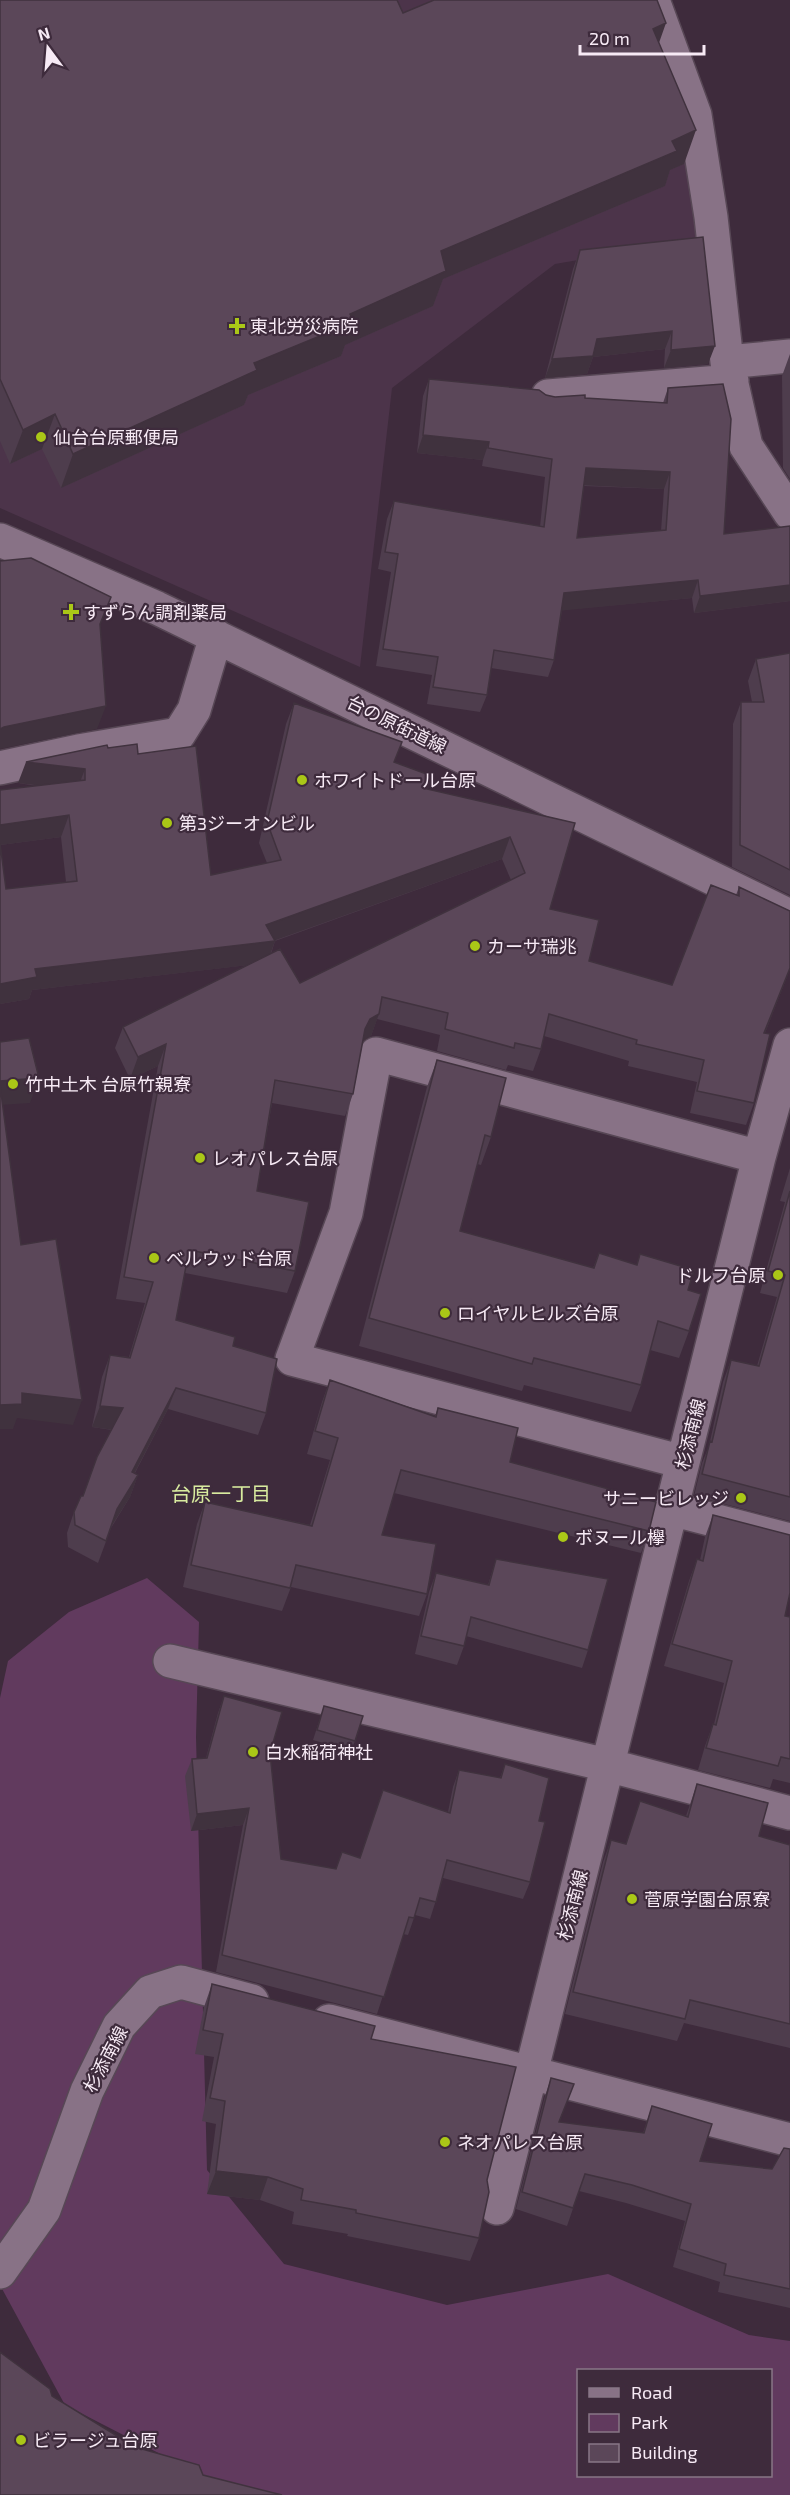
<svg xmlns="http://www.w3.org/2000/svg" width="790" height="2495" font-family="'Exo 2','Noto Sans JP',sans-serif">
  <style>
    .built { fill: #4c344a }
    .green { fill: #613a5e; fill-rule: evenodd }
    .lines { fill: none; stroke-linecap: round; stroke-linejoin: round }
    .minor-casing { stroke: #574755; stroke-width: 36 }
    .minor { stroke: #887286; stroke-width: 33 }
    .wall { fill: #4e3d4d; fill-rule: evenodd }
    .shaded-wall { fill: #40323e }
    .building { fill: #5b4759; stroke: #40323e; stroke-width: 1.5; fill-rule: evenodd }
    .poi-dot { fill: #aac717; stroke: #3e2b3c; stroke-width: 2 }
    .labels { text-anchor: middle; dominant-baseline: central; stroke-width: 4.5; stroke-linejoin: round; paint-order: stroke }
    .poi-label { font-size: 18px; fill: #f7eaf5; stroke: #3e2b3c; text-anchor: start }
    .street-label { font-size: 18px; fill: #f7eaf5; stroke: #3e2b3c }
    .neighbourhood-label { font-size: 20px; fill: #d8eb9f; stroke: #3e2b3c }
  </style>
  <rect width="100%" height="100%" fill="#3e2b3c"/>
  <path class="built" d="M 0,0 L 642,0 L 687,117 L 700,239 L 555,264 L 392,388 L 360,667 L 0,508 Z"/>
  <path class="green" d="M 147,1578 L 199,1622 L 196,1737 L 207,2170 L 284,2264 L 447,2305 L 608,2274 L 749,2335 L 790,2341 L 790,2495 L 267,2495 L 213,2481 L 65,2405 L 0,2285 L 0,1698 L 8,1661 L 69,1612 ZM 578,2370 L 770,2370 L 770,2476 L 578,2476 Z"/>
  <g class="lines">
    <defs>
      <path id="minor" d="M 653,0 L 695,115 L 711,217 L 727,362 L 746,446 L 790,513
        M 727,362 L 790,356
        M 548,396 L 732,381
        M 0,540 L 157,608 L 790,916
        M 0,768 L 78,751 L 179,734 L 194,710 L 216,636
        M 683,1462 L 292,1359 L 346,1213 L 376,1054 L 759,1157
        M 671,1509 L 790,1540
        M 170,1661 L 607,1765 L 790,1813
        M 329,2021 L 531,2073 L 759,1157 L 790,1045
        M 497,2208 L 531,2073 L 790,2140
        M 0,2272 L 44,2210 L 87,2091 L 119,2026 L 150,1992 L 181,1982 L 252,2001"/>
    </defs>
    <use href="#minor" class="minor-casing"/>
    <use href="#minor" class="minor"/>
  </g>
  <path class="wall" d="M 0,0 L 403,13 L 659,43 L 684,164 L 670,170 L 665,186 L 443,279 L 433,306 L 345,345 L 341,356 L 248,395 L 244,405 L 61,488 L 42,449 L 10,464 L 0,441 Z
    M 580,250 L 708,364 L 664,368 L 665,349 L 593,357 L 587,374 L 545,378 L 573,269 Z
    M 790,354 L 790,479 L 783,468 L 782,376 Z
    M 429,379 L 555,397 L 585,398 L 663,403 L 668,388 L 724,534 L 790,526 L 790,601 L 694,613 L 692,598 L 562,610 L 554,660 L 548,677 L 491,668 L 487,695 L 480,712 L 427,704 L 432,675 L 376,666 L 391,572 L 378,569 L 387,519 L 394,501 L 540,527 L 545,477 L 482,466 L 483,460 L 417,453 L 423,396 ZM 584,486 L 664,489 L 661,531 L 577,538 Z
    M 790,653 L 790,895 L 732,867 L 733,724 L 741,702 L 752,702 L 748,681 L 756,659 Z
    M 294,703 L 394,762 L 427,789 L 575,823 L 550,909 L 589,961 L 672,985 L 736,895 L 739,887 L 790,911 L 790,969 L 765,1033 L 754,1103 L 746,1125 L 690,1113 L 697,1082 L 628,1066 L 629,1061 L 544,1036 L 541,1049 L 533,1071 L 508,1065 L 506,1070 L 437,1051 L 440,1035 L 377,1019 L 371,1036 L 363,1041 L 353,1094 L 345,1116 L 272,1103 L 257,1191 L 295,1271 L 287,1293 L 185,1273 L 176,1320 L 233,1346 L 266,1413 L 258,1435 L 168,1409 L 135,1473 L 138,1475 L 130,1497 L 111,1528 L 98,1563 L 68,1547 L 67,1533 L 74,1512 L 83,1496 L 112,1430 L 92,1427 L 102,1377 L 110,1355 L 129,1357 L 145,1303 L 116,1299 L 158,1066 L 130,1079 L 115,1048 L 123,1027 L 248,965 L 32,990 L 29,999 L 0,1004 L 0,790 L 37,786 L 18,783 L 108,748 L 138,754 L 211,875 L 267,863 L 259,843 L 286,724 ZM 61,837 L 66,882 L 6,889 L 0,845 ZM 502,859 L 511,880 L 300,983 L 271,954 L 275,941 Z
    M 437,1060 L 491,1137 L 481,1165 L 477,1164 L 460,1231 L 593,1268 L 599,1253 L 688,1290 L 689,1331 L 679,1358 L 650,1350 L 641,1385 L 631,1412 L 524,1385 L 522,1391 L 359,1346 L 427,1087 Z
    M 790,1168 L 790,1521 L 694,1496 L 702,1463 L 709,1446 L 723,1382 L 731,1360 L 757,1366 L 777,1297 L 760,1293 L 785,1202 L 780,1201 Z
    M 330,1380 L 435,1416 L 438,1408 L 510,1462 L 649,1531 L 641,1553 L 394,1493 L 382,1535 L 427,1594 L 419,1616 L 291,1587 L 282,1611 L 183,1587 L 197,1524 L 205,1502 L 310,1525 L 330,1460 L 307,1454 L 322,1402 Z
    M 713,1515 L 785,1616 L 790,1617 L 790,1783 L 773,1779 L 770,1788 L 698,1770 L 705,1746 L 713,1724 L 714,1724 L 724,1683 L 664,1666 L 689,1581 L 697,1559 L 700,1560 L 705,1537 Z
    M 496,1559 L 588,1650 L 582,1668 L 466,1636 L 464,1646 L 457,1665 L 415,1654 L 429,1592 L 436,1573 L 488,1585 Z
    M 224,1696 L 270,1753 L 281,1859 L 336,1869 L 360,1858 L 448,1812 L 453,1787 L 459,1770 L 500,1778 L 505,1764 L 539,1821 L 530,1882 L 523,1899 L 443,1878 L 430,1919 L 415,1915 L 408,1935 L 403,1934 L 377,2014 L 216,1972 L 243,1825 L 191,1831 L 185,1776 L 192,1759 L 206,1758 L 218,1713 Z
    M 324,1706 L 355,1741 L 351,1751 L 313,1740 Z
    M 697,1784 L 759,1836 L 790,1845 L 790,2048 L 684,2023 L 677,2041 L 565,2014 L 603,1862 L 611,1840 L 626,1844 L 640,1801 L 686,1816 Z
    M 212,1984 L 371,2039 L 487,2180 L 479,2238 L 470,2261 L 347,2236 L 348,2234 L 292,2224 L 294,2212 L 260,2200 L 207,2194 L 216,2124 L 202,2121 L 214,2057 L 195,2054 L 204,2007 Z
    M 551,2078 L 559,2122 L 643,2133 L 652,2106 L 700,2161 L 772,2169 L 790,2149 L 790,2308 L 718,2292 L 720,2282 L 673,2267 L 685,2221 L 626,2203 L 579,2191 L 567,2226 L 516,2209 L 545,2096 Z"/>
  <path class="shaded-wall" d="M 666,23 L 654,57 L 653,29 Z
    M 696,130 L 684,164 L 670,170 L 665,186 L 443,279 L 433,306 L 345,345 L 341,356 L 248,395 L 244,405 L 61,488 L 73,454 L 350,314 L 441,251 Z
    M 672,331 L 665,349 L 593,357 L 587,374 L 545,378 L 552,359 L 597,339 Z
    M 715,346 L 708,364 L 664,368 L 671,350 Z
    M 55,414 L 42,449 L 10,464 L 23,430 Z
    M 423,435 L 489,442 L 483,460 L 417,453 Z
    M 586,468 L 670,472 L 664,489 L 579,485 Z
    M 698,580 L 692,598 L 558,611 L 564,593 Z
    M 790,585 L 790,601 L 694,613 L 700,596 Z
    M 106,706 L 97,729 L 0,749 L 0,729 L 4,727 Z
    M 26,762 L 85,769 L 77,790 L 18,783 Z
    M 69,815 L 61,837 L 0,845 L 0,825 Z
    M 510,837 L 502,859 L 273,941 L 275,941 L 267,963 L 32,990 L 29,999 L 0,1004 L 0,984 L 35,969 L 266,925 Z
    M 790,968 L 790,969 L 756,1055 L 764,1033 Z
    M 379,1014 L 371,1036 L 363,1041 L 365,1029 L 370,1019 Z
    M 166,1044 L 158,1066 L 130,1079 L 138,1057 Z
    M 39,1078 L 30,1103 L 0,1105 L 0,1081 Z
    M 176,1388 L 168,1409 L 124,1493 L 132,1472 Z
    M 22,1393 L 82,1400 L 73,1425 L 17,1418 L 13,1429 L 0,1429 L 0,1405 Z
    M 100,1406 L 123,1408 L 115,1430 L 92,1427 Z
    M 138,1475 L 130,1497 L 109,1530 L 117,1509 Z
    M 249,1808 L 243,1825 L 191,1831 L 197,1814 Z
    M 216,2171 L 268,2177 L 260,2200 L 207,2194 Z"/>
  <path class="building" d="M 0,0 L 397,0 L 403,13 L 434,0 L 657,0 L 666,23 L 653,29 L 696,130 L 672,141 L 677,151 L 441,251 L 446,271 L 350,314 L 354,322 L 254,363 L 257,370 L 73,454 L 55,414 L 23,430 L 0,379 Z
    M 703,237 L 715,346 L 671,350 L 672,331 L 597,339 L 593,356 L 552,359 L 580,250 Z
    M 429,379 L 539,390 L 546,395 L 555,397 L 585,395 L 585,398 L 667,403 L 668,388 L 723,384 L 731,419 L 724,534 L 790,526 L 790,585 L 700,596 L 698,580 L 564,593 L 554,660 L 494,650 L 487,695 L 433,687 L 438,657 L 383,649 L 398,554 L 385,552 L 394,501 L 544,527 L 552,459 L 488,448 L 489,442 L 423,435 ZM 586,468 L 670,472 L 666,530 L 577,538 Z
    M 31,558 L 111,597 L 100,624 L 106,706 L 4,727 L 0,729 L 0,561 Z
    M 790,653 L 790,870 L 740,845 L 741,702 L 764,702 L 756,659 Z
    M 294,703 L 402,742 L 394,762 L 432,776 L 427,789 L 575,823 L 550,909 L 599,920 L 589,961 L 672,985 L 711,885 L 739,896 L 739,887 L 790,911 L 790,968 L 764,1033 L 770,1034 L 754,1103 L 697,1091 L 704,1060 L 636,1044 L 637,1040 L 549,1014 L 541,1049 L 515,1043 L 514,1048 L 445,1029 L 448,1013 L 382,997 L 379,1014 L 370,1019 L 365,1029 L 353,1094 L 275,1080 L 257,1191 L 309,1202 L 295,1271 L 189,1250 L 176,1320 L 235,1337 L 233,1346 L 277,1359 L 266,1413 L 176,1388 L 132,1472 L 138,1475 L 117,1509 L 106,1541 L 75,1525 L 74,1512 L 81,1496 L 83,1496 L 97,1457 L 123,1408 L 100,1406 L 110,1355 L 130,1358 L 153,1282 L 124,1277 L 166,1044 L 138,1057 L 123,1027 L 280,949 L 300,983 L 525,873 L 510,837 L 266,925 L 275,941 L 35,969 L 37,977 L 0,984 L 0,843 L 6,889 L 77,881 L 69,815 L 0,825 L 0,790 L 85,780 L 85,769 L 26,762 L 107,745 L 108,748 L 137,744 L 138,754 L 196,746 L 211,875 L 281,860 L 267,822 Z
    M 29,1038 L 39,1078 L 0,1081 L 0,1042 Z
    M 437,1060 L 506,1078 L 491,1137 L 485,1135 L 460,1231 L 594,1268 L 599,1253 L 637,1265 L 640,1254 L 694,1270 L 688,1290 L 701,1294 L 689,1331 L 658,1321 L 641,1385 L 534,1358 L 532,1364 L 369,1318 Z
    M 0,1085 L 21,1245 L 56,1239 L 82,1400 L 22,1393 L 22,1404 L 0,1405 Z
    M 790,1191 L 790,1497 L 702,1474 L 710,1441 L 712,1442 L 731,1360 L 759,1366 L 785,1275 L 768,1271 Z
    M 330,1380 L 436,1417 L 438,1408 L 518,1428 L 510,1462 L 656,1502 L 649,1531 L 401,1470 L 382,1535 L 436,1544 L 427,1594 L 296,1565 L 290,1588 L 191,1565 L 205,1502 L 312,1526 L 338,1438 L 315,1431 Z
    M 713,1515 L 790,1535 L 790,1593 L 785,1616 L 790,1617 L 790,1759 L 781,1757 L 778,1766 L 706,1748 L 713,1724 L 716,1725 L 732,1661 L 672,1644 L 697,1559 L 703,1561 Z
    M 496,1559 L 608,1579 L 588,1650 L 471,1617 L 464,1646 L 421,1636 L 436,1573 L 489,1585 Z
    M 224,1696 L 282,1712 L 270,1753 L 281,1859 L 336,1869 L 342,1852 L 360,1858 L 383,1790 L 450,1813 L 459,1770 L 501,1778 L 505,1764 L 549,1778 L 539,1821 L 545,1822 L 530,1882 L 447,1860 L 436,1902 L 420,1898 L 414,1918 L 409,1917 L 384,1997 L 222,1955 L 249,1808 L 197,1814 L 192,1759 L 207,1758 Z
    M 324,1706 L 363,1716 L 355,1741 L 317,1730 Z
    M 697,1784 L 768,1803 L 759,1836 L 790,1845 L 790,2024 L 690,2000 L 685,2019 L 573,1992 L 611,1840 L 626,1844 L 640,1801 L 688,1817 Z
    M 212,1984 L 375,2026 L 371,2039 L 516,2067 L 487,2180 L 489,2192 L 479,2238 L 356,2213 L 356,2210 L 301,2200 L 303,2189 L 268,2177 L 216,2171 L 225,2101 L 210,2098 L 223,2034 L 203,2030 Z
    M 551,2078 L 574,2084 L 559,2122 L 644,2133 L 652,2106 L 712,2124 L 700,2161 L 772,2169 L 784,2148 L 790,2149 L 790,2289 L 724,2275 L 726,2264 L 679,2249 L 691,2204 L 632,2185 L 585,2174 L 573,2208 L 522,2192 Z
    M 0,2352 L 50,2389 L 52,2396 L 135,2447 L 199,2465 L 203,2475 L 282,2495 L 0,2495 Z"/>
  <g class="poi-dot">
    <path d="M234 317h6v6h6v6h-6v6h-6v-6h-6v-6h6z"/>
    <circle cx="41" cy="437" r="6"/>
    <path d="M68 603h6v6h6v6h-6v6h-6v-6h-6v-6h6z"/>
    <circle cx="302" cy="780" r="6"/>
    <circle cx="167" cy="823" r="6"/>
    <circle cx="475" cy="946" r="6"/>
    <circle cx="13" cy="1084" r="6"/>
    <circle cx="200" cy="1158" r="6"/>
    <circle cx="154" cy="1258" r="6"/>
    <circle cx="778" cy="1275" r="6"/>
    <circle cx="445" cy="1313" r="6"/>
    <circle cx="741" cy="1498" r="6"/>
    <circle cx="563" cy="1537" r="6"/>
    <circle cx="253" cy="1752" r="6"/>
    <circle cx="632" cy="1899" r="6"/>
    <circle cx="445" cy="2142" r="6"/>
    <circle cx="21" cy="2440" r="6"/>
  </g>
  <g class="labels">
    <g class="poi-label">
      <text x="250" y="326">東北労災病院</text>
      <text x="53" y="437">仙台台原郵便局</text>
      <text x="83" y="612">すずらん調剤薬局</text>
      <text x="314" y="780">ホワイトドール台原</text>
      <text x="179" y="823">第3ジーオンビル</text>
      <text x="487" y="946">カーサ瑞兆</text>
      <text x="25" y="1084">竹中土木 台原竹親寮</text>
      <text x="212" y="1158">レオパレス台原</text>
      <text x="166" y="1258">ベルウッド台原</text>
      <text x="766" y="1275" text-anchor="end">ドルフ台原</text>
      <text x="457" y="1313">ロイヤルヒルズ台原</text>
      <text x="729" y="1498" text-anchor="end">サニービレッジ</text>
      <text x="575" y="1537">ボヌール欅</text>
      <text x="265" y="1752">白水稲荷神社</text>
      <text x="644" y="1899">菅原学園台原寮</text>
      <text x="457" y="2142">ネオパレス台原</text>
      <text x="33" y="2440">ビラージュ台原</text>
    </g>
    <g class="street-label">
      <text transform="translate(397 724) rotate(26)">台の原街道線</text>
      <text transform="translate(690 1434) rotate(-76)">杉添南線</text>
      <text transform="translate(572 1905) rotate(-76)">杉添南線</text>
      <text transform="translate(105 2059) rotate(-62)">杉添南線</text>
    </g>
    <g class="neighbourhood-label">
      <text x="221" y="1493">台原一丁目</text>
    </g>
  </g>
  <rect x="577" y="2369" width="195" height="108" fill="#3e2b3c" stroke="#887786" stroke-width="1.5"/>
  <rect x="589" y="2388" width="30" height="9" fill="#887286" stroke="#887786" stroke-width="1.5"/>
  <text x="631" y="2399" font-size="18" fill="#f7eaf5">Road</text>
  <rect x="589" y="2414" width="30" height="18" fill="#613a5e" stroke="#887786" stroke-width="1.5"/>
  <text x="631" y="2429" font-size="18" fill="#f7eaf5">Park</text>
  <rect x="589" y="2444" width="30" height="18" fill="#5b4759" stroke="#887786" stroke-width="1.5"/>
  <text x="631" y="2459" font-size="18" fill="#f7eaf5">Building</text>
  <g transform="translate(48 48) rotate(344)" stroke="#3e2b3c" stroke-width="4.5" paint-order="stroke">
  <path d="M0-4.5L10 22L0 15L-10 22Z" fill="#f7eaf5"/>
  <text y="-9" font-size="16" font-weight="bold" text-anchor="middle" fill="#f7eaf5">N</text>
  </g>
  <path d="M580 45v9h124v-9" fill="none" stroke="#f7eaf5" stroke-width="3"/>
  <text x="589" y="45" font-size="18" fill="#f7eaf5" stroke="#3e2b3c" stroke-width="4.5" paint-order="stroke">20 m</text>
</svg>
